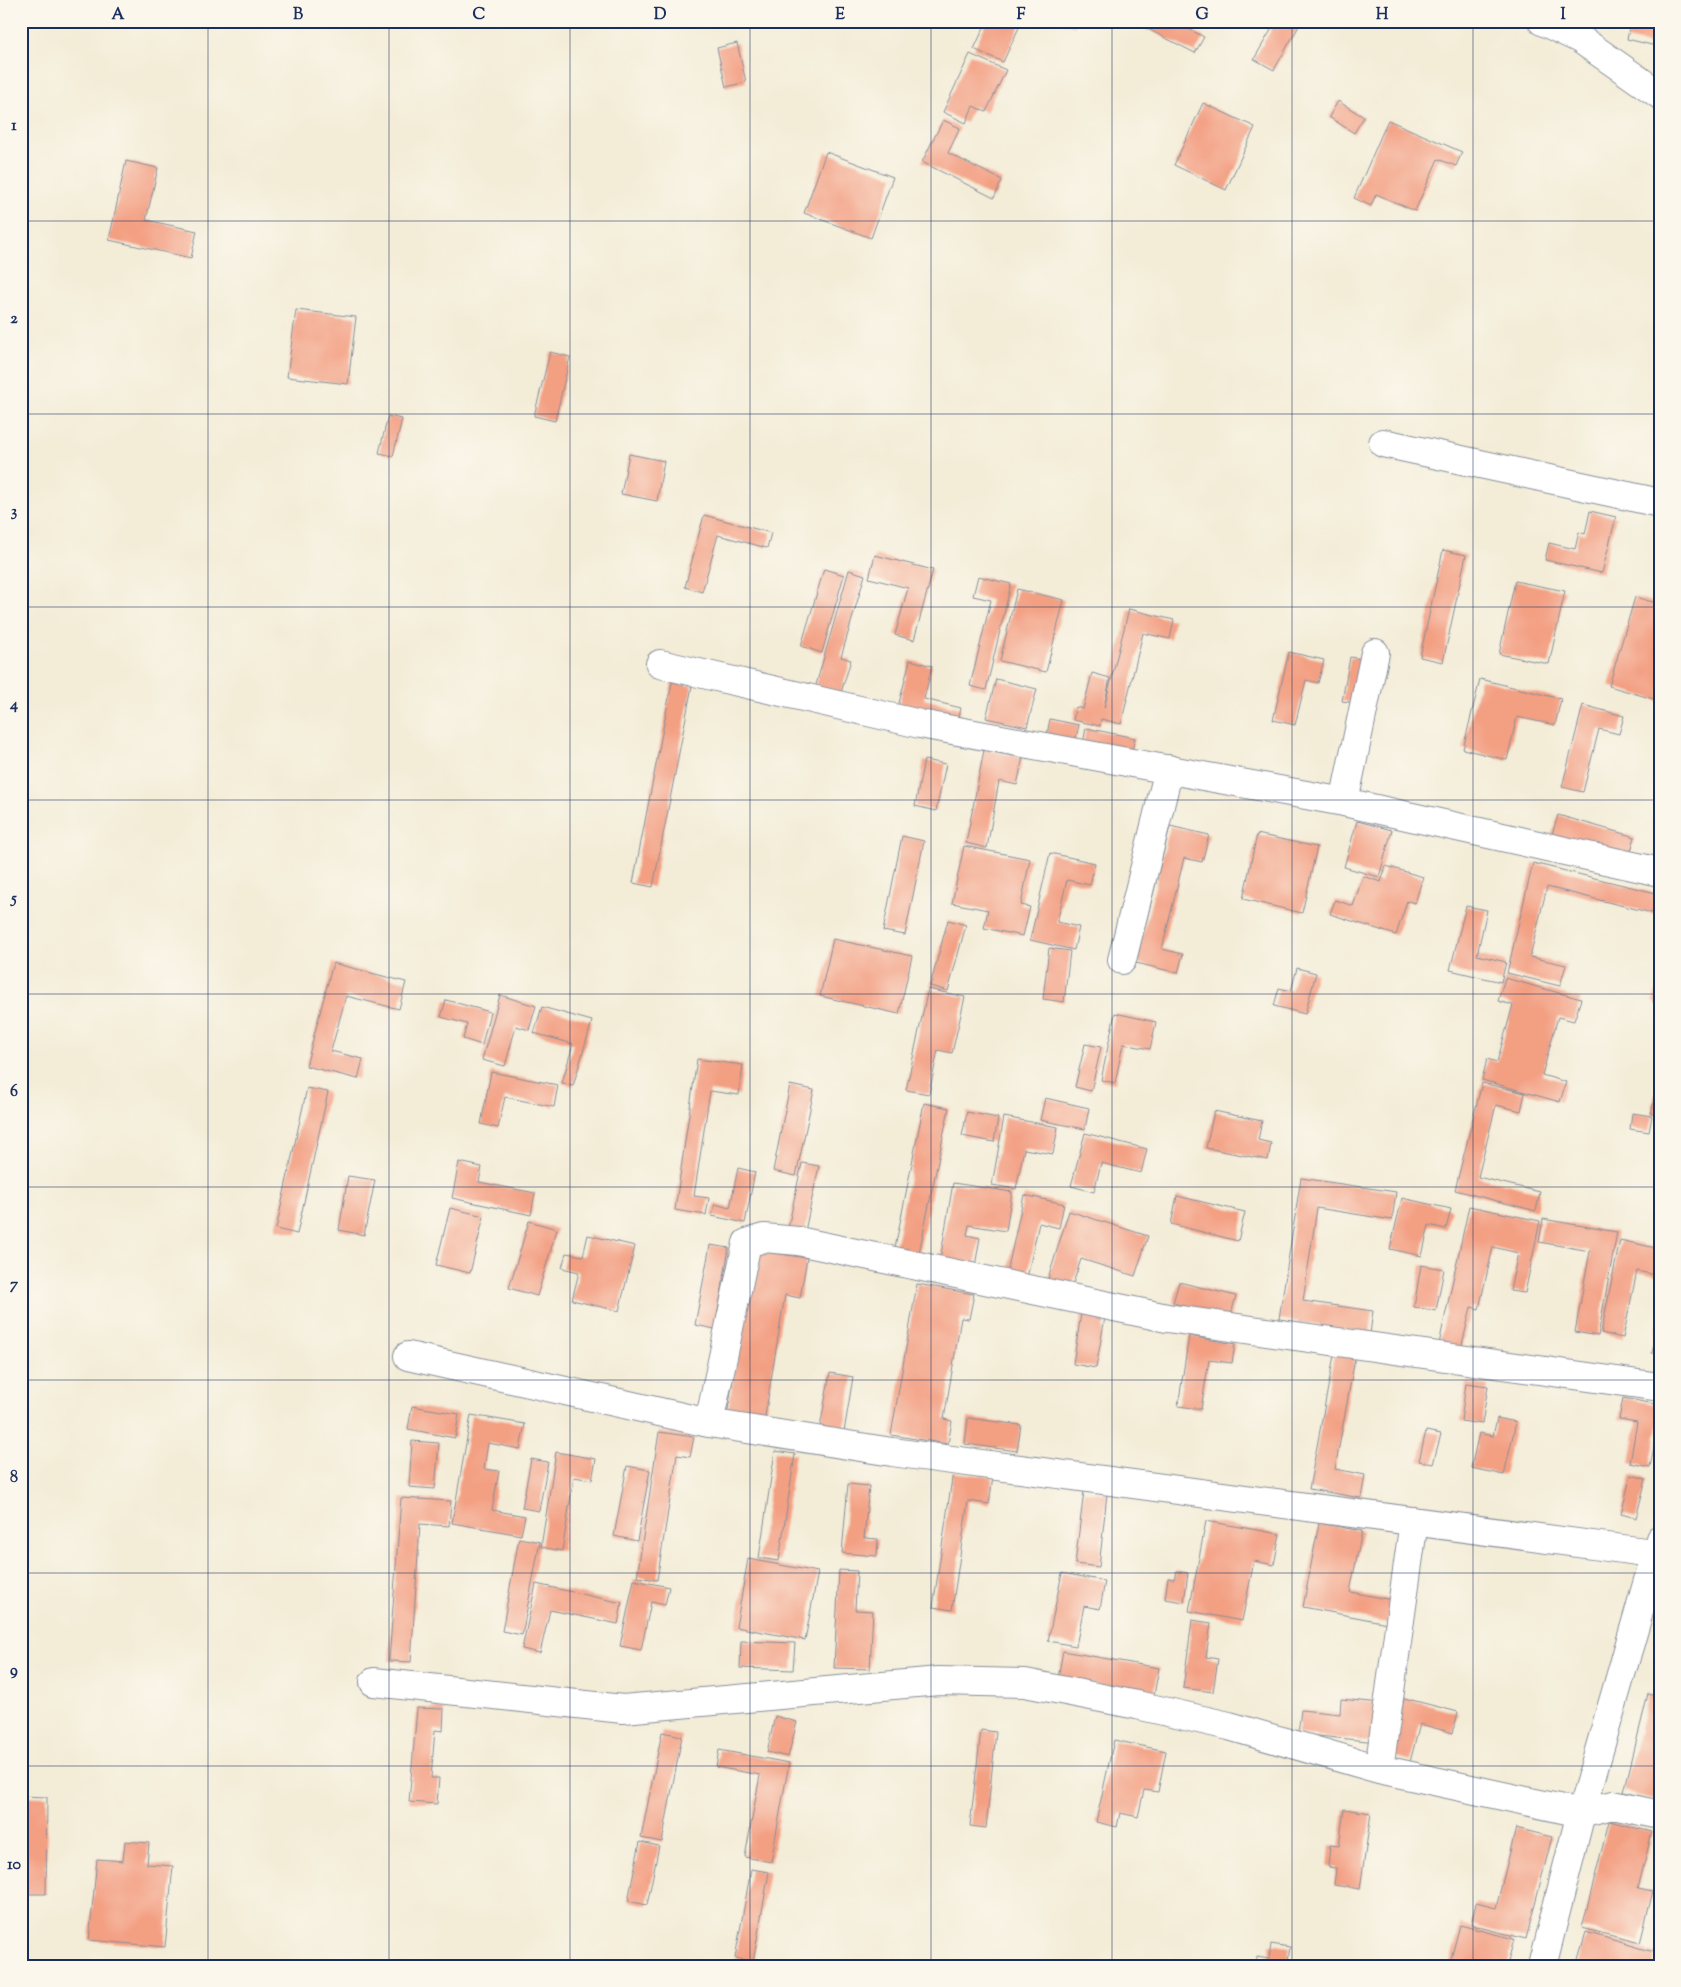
<svg xmlns="http://www.w3.org/2000/svg" width="1681" height="1987" font-family="'Sorts Mill Goudy',serif">
  <style>
    .building { fill: #f39f82 }
    .lines { fill: none; stroke-linecap: round; stroke-linejoin: round }
    .street-casing { stroke: #878e9a; stroke-width: 30 }
    .secondary-casing { stroke: #878e9a; stroke-width: 30 }
    .street { stroke: #fff; stroke-width: 28 }
    .secondary { stroke: #fff; stroke-width: 28 }
    .grid { fill: none; stroke: #1b2f5e; stroke-width: 1; stroke-opacity: 0.55 }
    .neatline { fill: none; stroke: #1b2f5e; stroke-width: 2 }
    .grid-label { font-size: 16px; text-anchor: middle; font-weight: bold; fill: #1b2f5e }
  </style>
  <rect width="100%" height="100%" fill="#fbf7ec"/>
  <filter id="ink" filterUnits="userSpaceOnUse"><feTurbulence type="fractalNoise" baseFrequency=".02" numOctaves="2"/><feDisplacementMap in="SourceGraphic" scale="10" xChannelSelector="R" yChannelSelector="G"/><feConvolveMatrix kernelMatrix="1 2 1 2 8 2 1 2 1" color-interpolation-filters="sRGB"/></filter>
  <filter id="wash" filterUnits="userSpaceOnUse"><feTurbulence type="fractalNoise" baseFrequency=".0096" numOctaves="4" result="noise"/><feDisplacementMap in="SourceGraphic" scale="20" xChannelSelector="R" yChannelSelector="G"/><feGaussianBlur stdDeviation="1.12" result="paint"/><feColorMatrix in="noise" values="0 0 0 0 0 0 0 0 0 0 0 0 0 0 0 0 0 1.4 0 .05"/><feComposite in="paint" operator="in"/></filter>
  <g filter="url(#wash)">
    <rect width="100%" height="100%" fill="#f3ecd7"/>
    <g id="blocks">
      <path class="building" d="M 987,21 L 1022,21 L 1003,62 L 974,49 Z
        M 1061,21 L 1077,21 L 1074,27 Z
        M 1132,21 L 1174,21 L 1204,37 L 1195,53 Z
        M 1256,21 L 1296,21 L 1300,24 L 1274,70 L 1254,59 L 1271,30 Z
        M 1631,21 L 1646,21 L 1660,25 L 1660,47 L 1627,39 Z
        M 737,43 L 746,82 L 726,87 L 717,48 Z
        M 970,54 L 1006,70 L 986,112 L 973,106 L 966,123 L 943,112 Z
        M 1338,101 L 1364,117 L 1354,133 L 1329,117 Z
        M 1203,103 L 1255,127 L 1226,190 L 1174,165 Z
        M 943,120 L 960,128 L 948,153 L 1002,180 L 994,198 L 922,162 Z
        M 1388,120 L 1462,152 L 1456,166 L 1438,159 L 1415,211 L 1376,194 L 1371,206 L 1354,198 Z
        M 826,152 L 893,177 L 871,238 L 804,213 Z
        M 126,161 L 158,168 L 146,220 L 197,231 L 191,258 L 109,240 Z
        M 296,310 L 356,317 L 348,384 L 287,377 Z
        M 550,352 L 570,357 L 555,421 L 534,416 Z
        M 388,416 L 402,419 L 393,456 L 379,453 Z
        M 629,454 L 664,461 L 657,501 L 621,494 Z
        M 1590,511 L 1616,517 L 1602,573 L 1545,560 L 1549,543 L 1575,549 L 1579,532 L 1585,534 Z
        M 704,515 L 771,533 L 767,548 L 718,535 L 702,592 L 685,587 Z
        M 1443,550 L 1466,555 L 1443,662 L 1420,657 Z
        M 875,555 L 933,570 L 914,640 L 895,635 L 908,588 L 869,578 Z
        M 824,569 L 844,575 L 822,653 L 801,646 Z
        M 849,570 L 865,575 L 841,657 L 851,660 L 839,699 L 814,692 Z
        M 978,576 L 1011,584 L 986,690 L 970,686 L 991,600 L 973,596 Z
        M 1515,581 L 1565,591 L 1549,664 L 1499,654 Z
        M 1017,589 L 1064,600 L 1046,672 L 1000,661 Z
        M 1635,597 L 1660,604 L 1660,701 L 1609,686 Z
        M 1129,609 L 1174,620 L 1170,639 L 1143,633 L 1121,724 L 1101,719 L 1100,726 L 1073,720 L 1076,707 L 1083,709 L 1092,673 L 1110,678 L 1104,708 Z
        M 1289,652 L 1324,660 L 1318,683 L 1306,680 L 1295,725 L 1273,720 Z
        M 1350,657 L 1362,659 L 1354,703 L 1342,701 Z
        M 910,660 L 932,666 L 924,699 L 961,708 L 957,726 L 897,711 Z
        M 996,679 L 1037,689 L 1027,727 L 986,718 Z
        M 1480,679 L 1561,699 L 1555,725 L 1517,717 L 1507,760 L 1463,749 Z
        M 672,682 L 692,686 L 653,887 L 633,883 Z
        M 1583,705 L 1624,716 L 1619,734 L 1599,729 L 1583,792 L 1562,787 Z
        M 1050,719 L 1079,725 L 1074,746 L 1046,740 Z
        M 1086,728 L 1135,738 L 1130,759 L 1082,749 Z
        M 984,750 L 1023,757 L 1017,785 L 999,781 L 987,848 L 966,843 Z
        M 924,760 L 946,764 L 936,811 L 915,806 Z
        M 1558,815 L 1635,837 L 1629,858 L 1551,837 Z
        M 1357,821 L 1392,830 L 1379,877 L 1344,867 Z
        M 1170,826 L 1209,835 L 1202,862 L 1184,858 L 1162,949 L 1183,954 L 1178,973 L 1136,963 Z
        M 1257,834 L 1317,847 L 1302,913 L 1243,899 Z
        M 902,836 L 924,841 L 905,935 L 883,931 Z
        M 964,846 L 1030,859 L 1021,905 L 1030,907 L 1023,936 L 984,928 L 988,910 L 952,903 Z
        M 1050,853 L 1095,863 L 1090,885 L 1067,880 L 1057,922 L 1079,927 L 1074,950 L 1030,940 Z
        M 1533,863 L 1660,894 L 1660,915 L 1547,887 L 1530,957 L 1566,965 L 1560,986 L 1507,973 Z
        M 1386,866 L 1423,877 L 1415,903 L 1407,901 L 1396,935 L 1330,914 L 1335,900 L 1353,906 L 1363,876 L 1381,882 Z
        M 1466,906 L 1487,910 L 1477,955 L 1506,962 L 1501,982 L 1450,970 Z
        M 948,920 L 966,925 L 948,991 L 930,986 Z
        M 833,939 L 912,956 L 899,1014 L 820,996 Z
        M 1049,948 L 1070,951 L 1064,1002 L 1043,999 Z
        M 333,963 L 406,982 L 399,1009 L 346,996 L 331,1051 L 363,1059 L 358,1079 L 306,1066 Z
        M 1297,968 L 1316,973 L 1305,1014 L 1274,1006 L 1279,988 L 1291,991 Z
        M 1660,977 L 1660,1004 L 1653,1002 Z
        M 1505,978 L 1581,999 L 1574,1021 L 1558,1017 L 1542,1075 L 1566,1082 L 1560,1102 L 1482,1080 L 1487,1059 L 1497,1062 L 1513,1005 L 1498,1001 Z
        M 928,989 L 965,997 L 952,1053 L 938,1050 L 929,1094 L 906,1090 Z
        M 500,995 L 536,1006 L 529,1030 L 516,1026 L 505,1066 L 482,1060 Z
        M 446,1000 L 490,1012 L 482,1045 L 463,1039 L 467,1024 L 441,1017 Z
        M 542,1007 L 592,1021 L 573,1086 L 562,1083 L 573,1044 L 534,1033 Z
        M 1115,1013 L 1156,1022 L 1150,1049 L 1123,1044 L 1115,1083 L 1101,1080 Z
        M 1085,1044 L 1101,1047 L 1091,1091 L 1075,1087 Z
        M 697,1059 L 743,1065 L 739,1095 L 710,1091 L 694,1196 L 709,1198 L 706,1215 L 675,1210 Z
        M 491,1072 L 558,1085 L 554,1107 L 505,1097 L 498,1128 L 481,1124 Z
        M 1482,1083 L 1525,1093 L 1521,1111 L 1496,1105 L 1478,1177 L 1540,1192 L 1536,1211 L 1455,1190 Z
        M 790,1085 L 814,1090 L 796,1176 L 773,1171 Z
        M 307,1088 L 328,1092 L 297,1234 L 276,1229 Z
        M 1656,1091 L 1660,1092 L 1660,1116 L 1651,1114 Z
        M 1045,1098 L 1089,1108 L 1085,1129 L 1040,1120 Z
        M 924,1103 L 949,1108 L 918,1258 L 894,1253 Z
        M 1214,1111 L 1262,1121 L 1258,1140 L 1271,1143 L 1268,1160 L 1206,1148 Z
        M 967,1112 L 998,1118 L 994,1142 L 962,1136 Z
        M 1632,1113 L 1652,1116 L 1649,1132 L 1630,1129 Z
        M 1004,1117 L 1058,1127 L 1053,1154 L 1024,1149 L 1016,1189 L 992,1185 Z
        M 1085,1133 L 1147,1149 L 1141,1173 L 1101,1163 L 1094,1192 L 1071,1186 Z
        M 459,1162 L 482,1167 L 479,1182 L 535,1193 L 531,1215 L 452,1198 Z
        M 802,1163 L 819,1166 L 805,1231 L 788,1228 Z
        M 738,1168 L 755,1172 L 745,1223 L 712,1216 L 715,1204 L 730,1208 Z
        M 348,1176 L 375,1180 L 364,1235 L 339,1230 Z
        M 1301,1178 L 1396,1192 L 1392,1220 L 1317,1208 L 1303,1301 L 1373,1311 L 1370,1334 L 1279,1319 Z
        M 953,1183 L 1012,1192 L 1006,1231 L 969,1225 L 967,1235 L 980,1238 L 975,1266 L 940,1260 Z
        M 1024,1195 L 1064,1204 L 1059,1228 L 1039,1223 L 1027,1278 L 1007,1273 Z
        M 1177,1196 L 1245,1212 L 1238,1241 L 1171,1224 Z
        M 1402,1198 L 1451,1209 L 1446,1229 L 1429,1225 L 1422,1256 L 1390,1249 Z
        M 1469,1206 L 1540,1221 L 1525,1293 L 1510,1291 L 1518,1253 L 1493,1247 L 1479,1309 L 1471,1307 L 1461,1349 L 1439,1344 Z
        M 450,1208 L 484,1216 L 470,1273 L 436,1265 Z
        M 1069,1211 L 1148,1236 L 1135,1276 L 1081,1259 L 1071,1290 L 1047,1282 Z
        M 1543,1219 L 1617,1232 L 1598,1336 L 1575,1332 L 1590,1251 L 1539,1242 Z
        M 529,1221 L 557,1229 L 537,1296 L 509,1288 Z
        M 588,1235 L 635,1246 L 619,1311 L 572,1300 L 579,1272 L 562,1268 L 566,1253 L 583,1256 Z
        M 1620,1240 L 1660,1249 L 1660,1276 L 1637,1271 L 1623,1338 L 1601,1333 Z
        M 710,1245 L 729,1248 L 715,1329 L 695,1325 Z
        M 754,1250 L 807,1258 L 800,1298 L 785,1295 L 764,1422 L 727,1416 Z
        M 1421,1265 L 1444,1269 L 1436,1311 L 1414,1307 Z
        M 1179,1282 L 1236,1296 L 1230,1318 L 1173,1303 Z
        M 917,1284 L 974,1294 L 969,1319 L 961,1318 L 944,1419 L 952,1421 L 948,1444 L 891,1435 Z
        M 1081,1314 L 1105,1317 L 1096,1368 L 1073,1364 Z
        M 1659,1318 L 1660,1318 L 1660,1354 L 1652,1353 Z
        M 1189,1336 L 1235,1344 L 1232,1363 L 1209,1360 L 1201,1409 L 1178,1406 Z
        M 1335,1350 L 1356,1353 L 1335,1469 L 1365,1475 L 1361,1498 L 1309,1489 Z
        M 830,1373 L 853,1377 L 844,1432 L 820,1428 Z
        M 1466,1383 L 1488,1386 L 1482,1424 L 1461,1421 Z
        M 1623,1398 L 1660,1405 L 1660,1416 L 1650,1467 L 1630,1463 L 1637,1422 L 1619,1419 Z
        M 412,1406 L 459,1414 L 455,1438 L 408,1429 Z
        M 471,1415 L 525,1424 L 520,1449 L 488,1443 L 484,1469 L 499,1471 L 492,1510 L 525,1516 L 521,1535 L 452,1523 Z
        M 968,1418 L 1021,1425 L 1017,1451 L 965,1444 Z
        M 1497,1418 L 1516,1422 L 1504,1475 L 1471,1468 L 1479,1433 L 1493,1436 Z
        M 1426,1431 L 1441,1434 L 1433,1464 L 1419,1461 Z
        M 659,1432 L 694,1437 L 690,1457 L 677,1455 L 657,1580 L 637,1577 Z
        M 412,1441 L 439,1443 L 435,1489 L 409,1487 Z
        M 775,1451 L 795,1454 L 779,1561 L 759,1558 Z
        M 556,1452 L 596,1459 L 592,1480 L 574,1477 L 562,1551 L 541,1547 Z
        M 531,1459 L 548,1462 L 539,1511 L 522,1508 Z
        M 627,1466 L 650,1470 L 637,1541 L 614,1536 Z
        M 953,1472 L 993,1477 L 989,1504 L 968,1501 L 952,1610 L 933,1607 Z
        M 1631,1475 L 1646,1479 L 1636,1518 L 1621,1514 Z
        M 848,1484 L 869,1486 L 864,1538 L 878,1539 L 877,1556 L 842,1553 Z
        M 1084,1491 L 1107,1494 L 1099,1567 L 1075,1564 Z
        M 401,1498 L 451,1501 L 449,1526 L 420,1524 L 411,1662 L 389,1661 Z
        M 1206,1521 L 1280,1534 L 1274,1565 L 1254,1561 L 1242,1621 L 1189,1611 Z
        M 1319,1523 L 1362,1531 L 1350,1592 L 1392,1600 L 1387,1623 L 1303,1607 Z
        M 519,1538 L 540,1542 L 522,1635 L 502,1631 Z
        M 748,1559 L 818,1572 L 805,1640 L 736,1627 Z
        M 839,1570 L 857,1571 L 855,1610 L 873,1611 L 870,1669 L 834,1668 Z
        M 1176,1571 L 1188,1573 L 1184,1602 L 1165,1599 L 1168,1578 L 1174,1579 Z
        M 1062,1573 L 1105,1581 L 1100,1609 L 1084,1606 L 1076,1646 L 1048,1641 Z
        M 634,1580 L 669,1587 L 665,1605 L 651,1602 L 641,1650 L 620,1646 Z
        M 536,1584 L 622,1603 L 618,1624 L 550,1610 L 540,1653 L 522,1649 Z
        M 1192,1620 L 1211,1623 L 1206,1657 L 1218,1659 L 1213,1692 L 1183,1688 Z
        M 741,1641 L 795,1643 L 793,1670 L 740,1668 Z
        M 1063,1651 L 1159,1668 L 1154,1695 L 1058,1678 Z
        M 1648,1694 L 1660,1697 L 1660,1801 L 1624,1792 Z
        M 1404,1698 L 1458,1712 L 1453,1733 L 1420,1724 L 1410,1762 L 1389,1756 Z
        M 1341,1699 L 1381,1703 L 1377,1742 L 1298,1734 L 1301,1710 L 1340,1714 Z
        M 417,1708 L 444,1709 L 443,1731 L 435,1730 L 431,1778 L 439,1778 L 437,1804 L 409,1802 Z
        M 775,1716 L 797,1722 L 788,1757 L 767,1752 Z
        M 981,1730 L 996,1732 L 986,1828 L 970,1826 Z
        M 662,1732 L 682,1736 L 662,1842 L 641,1838 Z
        M 1114,1740 L 1166,1751 L 1158,1792 L 1144,1790 L 1138,1817 L 1120,1813 L 1117,1827 L 1096,1822 Z
        M 719,1750 L 789,1763 L 771,1862 L 745,1857 L 760,1775 L 716,1767 Z
        M 21,1796 L 47,1797 L 46,1894 L 21,1894 Z
        M 1344,1809 L 1371,1813 L 1360,1889 L 1334,1885 L 1336,1868 L 1328,1867 L 1330,1845 L 1339,1846 Z
        M 1609,1821 L 1652,1832 L 1638,1888 L 1653,1891 L 1640,1943 L 1582,1928 Z
        M 1516,1828 L 1552,1837 L 1526,1939 L 1471,1925 L 1476,1903 L 1496,1908 Z
        M 125,1841 L 149,1843 L 147,1864 L 173,1866 L 165,1947 L 89,1940 L 97,1859 L 123,1861 Z
        M 640,1842 L 659,1846 L 647,1905 L 628,1901 Z
        M 751,1869 L 769,1872 L 753,1962 L 735,1958 Z
        M 1460,1925 L 1514,1939 L 1507,1966 L 1449,1966 Z
        M 1586,1932 L 1657,1953 L 1653,1966 L 1576,1966 Z
        M 1271,1944 L 1290,1947 L 1287,1966 L 1256,1966 L 1257,1957 L 1269,1959 Z"/>
    </g>
  </g>
  <g filter="url(#ink)">
    <use href="#blocks" fill-opacity="0" stroke="#878e9a" stroke-width="1"/>
    <g class="lines">
      <defs>
        <path id="street" d="M 1542,21 L 1580,39 L 1660,95
          M 1383,443 L 1660,503
          M 660,664 L 920,724 L 1344,802 L 1660,872
          M 1344,802 L 1375,653
          M 1122,960 L 1169,769
          M 408,1356 L 709,1423 L 892,1452 L 1660,1554
          M 709,1423 L 747,1243 L 764,1238 L 798,1241 L 1167,1318 L 1660,1387
          M 374,1682 L 623,1709 L 939,1681 L 1025,1683 L 1137,1705 L 1229,1726 L 1379,1769 L 1581,1813 L 1613,1805 L 1660,1815
          M 1379,1769 L 1414,1521"/>
        <path id="secondary" d="M 1542,1966 L 1581,1813 L 1660,1539"/>
      </defs>
      <use href="#street" class="street-casing"/>
      <use href="#secondary" class="secondary-casing"/>
      <use href="#street" class="street"/>
      <use href="#secondary" class="secondary"/>
    </g>
  </g>
  <path class="grid" d="M 208,21 L 208,1966M 389,21 L 389,1966M 570,21 L 570,1966M 750,21 L 750,1966M 931,21 L 931,1966M 1112,21 L 1112,1966M 1292,21 L 1292,1966M 1473,21 L 1473,1966M 21,221 L 1660,221M 21,414 L 1660,414M 21,607 L 1660,607M 21,800 L 1660,800M 21,994 L 1660,994M 21,1187 L 1660,1187M 21,1380 L 1660,1380M 21,1573 L 1660,1573M 21,1766 L 1660,1766"/>
  <rect width="1681" height="1987" fill="none" stroke="#fbf7ec" stroke-width="55"/>
  <rect x="28" y="28" width="1626" height="1932" class="neatline"/>
  <g class="grid-label">
    <text x="118" y="19">A</text>
    <text x="298" y="19">B</text>
    <text x="479" y="19">C</text>
    <text x="660" y="19">D</text>
    <text x="840" y="19">E</text>
    <text x="1021" y="19">F</text>
    <text x="1202" y="19">G</text>
    <text x="1382" y="19">H</text>
    <text x="1563" y="19">I</text>
    <text x="14" y="130">1</text>
    <text x="14" y="323">2</text>
    <text x="14" y="516">3</text>
    <text x="14" y="709">4</text>
    <text x="14" y="903">5</text>
    <text x="14" y="1096">6</text>
    <text x="14" y="1289">7</text>
    <text x="14" y="1482">8</text>
    <text x="14" y="1675">9</text>
    <text x="14" y="1869">10</text>
  </g>
</svg>
